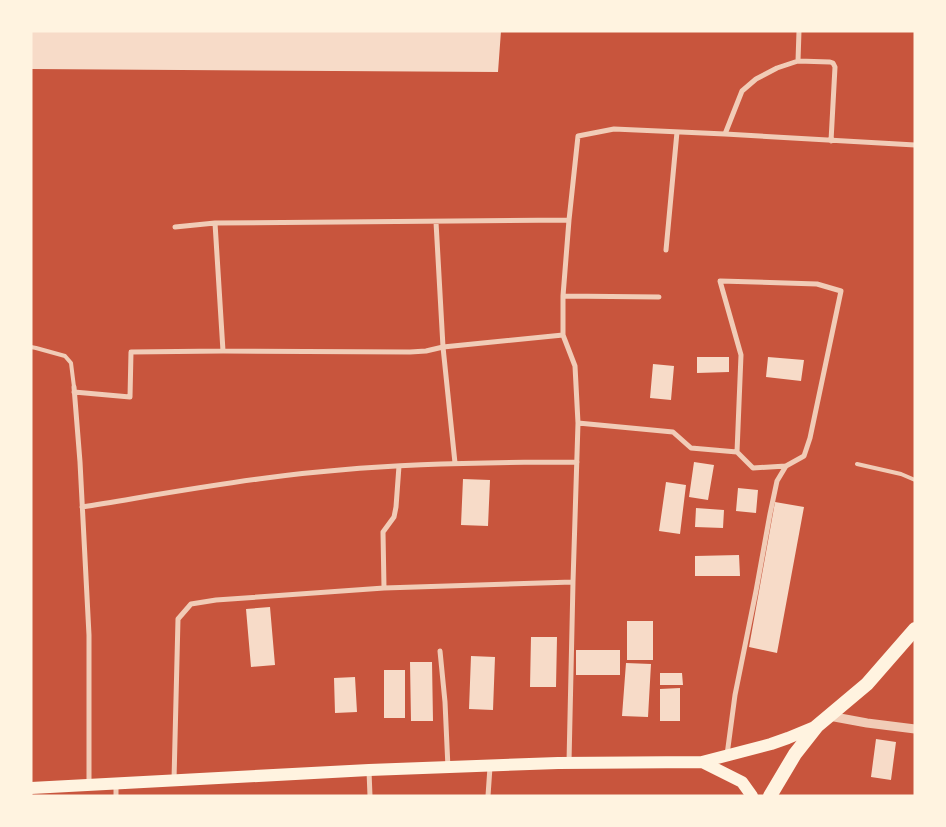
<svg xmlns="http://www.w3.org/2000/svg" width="946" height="827" font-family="Poppins,sans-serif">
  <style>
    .building { fill: #f7dbc8 }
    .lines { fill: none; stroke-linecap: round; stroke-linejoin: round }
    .service { stroke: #f1ccb7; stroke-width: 4 }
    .minor { stroke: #f1ccb7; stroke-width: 5 }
    .tertiary { stroke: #f1ccb7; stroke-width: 9 }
    .primary { stroke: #fff3e0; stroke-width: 12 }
    .trunk { stroke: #fff3e0; stroke-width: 14 }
  </style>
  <rect width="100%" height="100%" fill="#c8553d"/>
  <path class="building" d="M 31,31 L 501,31 L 498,72 L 31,69 Z
    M 697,357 L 729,357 L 729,372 L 697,373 Z
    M 768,357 L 804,360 L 801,381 L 766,377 Z
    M 653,364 L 674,366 L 671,400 L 650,398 Z
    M 694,462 L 714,465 L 708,500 L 689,497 Z
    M 463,479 L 490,480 L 488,526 L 461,525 Z
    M 666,482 L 686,485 L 680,534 L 659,531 Z
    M 738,488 L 758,490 L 756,513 L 736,511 Z
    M 775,502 L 804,507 L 777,653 L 749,647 Z
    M 696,508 L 724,510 L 723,528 L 695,527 Z
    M 739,555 L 740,576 L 695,576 L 695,556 Z
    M 270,607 L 275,665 L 251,667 L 246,609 Z
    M 627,621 L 653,621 L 653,660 L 627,660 Z
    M 531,637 L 557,637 L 556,687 L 530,687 Z
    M 576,650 L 620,650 L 620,675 L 576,675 Z
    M 471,656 L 495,657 L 493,710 L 469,709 Z
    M 410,662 L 432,662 L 433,721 L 411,721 Z
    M 626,663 L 651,664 L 648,717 L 622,716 Z
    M 384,670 L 405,670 L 405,718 L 384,718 Z
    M 660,673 L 682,673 L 683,685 L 660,685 Z
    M 355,677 L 357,712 L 335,713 L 334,678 Z
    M 680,688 L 680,721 L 660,721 L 660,689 Z
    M 876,739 L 896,742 L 891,780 L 871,777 Z"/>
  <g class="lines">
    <path class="service" d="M 31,347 L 36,348 L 65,356 L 71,363 L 74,387
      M 857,464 L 901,474 L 915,480"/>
    <path class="minor" d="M 798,61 L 799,31
      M 725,134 L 742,91 L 756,79 L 777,68 L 798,61 L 830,62 L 833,63 L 835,67 L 831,141
      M 436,222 L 443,347 L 455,463
      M 215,223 L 223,351
      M 175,227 L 215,223 L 569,220
      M 666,250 L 677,132
      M 563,296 L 659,297
      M 74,387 L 80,462 L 89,635 L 89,784
      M 74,392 L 130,397 L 131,352 L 223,351 L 410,352 L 426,351 L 443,347 L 563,335
      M 578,423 L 673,432 L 691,448 L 737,452 L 753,468 L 786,466 L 804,456 L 810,438 L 841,291 L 817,284 L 720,281 L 741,355 L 737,452
      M 82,507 C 144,497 205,486 266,478 C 369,464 473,462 577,462
      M 384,588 L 383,532 L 394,517 L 396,507 L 399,466
      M 440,651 L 445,702 L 448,768
      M 727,755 L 735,695 L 756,591 L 770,514 L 777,481 L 786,466
      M 569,762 L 573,582 L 578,423 L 575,366 L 563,335 L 563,296 L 569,220 L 578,136 L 614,129 L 725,134 L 915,145
      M 369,771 L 370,796
      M 174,780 L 178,619 L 191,604 L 216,600 L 384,588 L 573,582
      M 116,784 L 116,796
      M 488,796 L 490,767"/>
    <path class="tertiary" d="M 829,716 L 867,723 L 915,729"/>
    <path class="primary" d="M 702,762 L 742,782 L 752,796
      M 31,788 L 369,770 L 558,763 L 702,762 L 771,744 L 788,738 L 817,726"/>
    <path class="trunk" d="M 770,796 L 795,754 L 817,726 L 867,684 L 915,629"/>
  </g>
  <rect width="946" height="827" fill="none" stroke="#fff3e0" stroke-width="65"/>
</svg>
